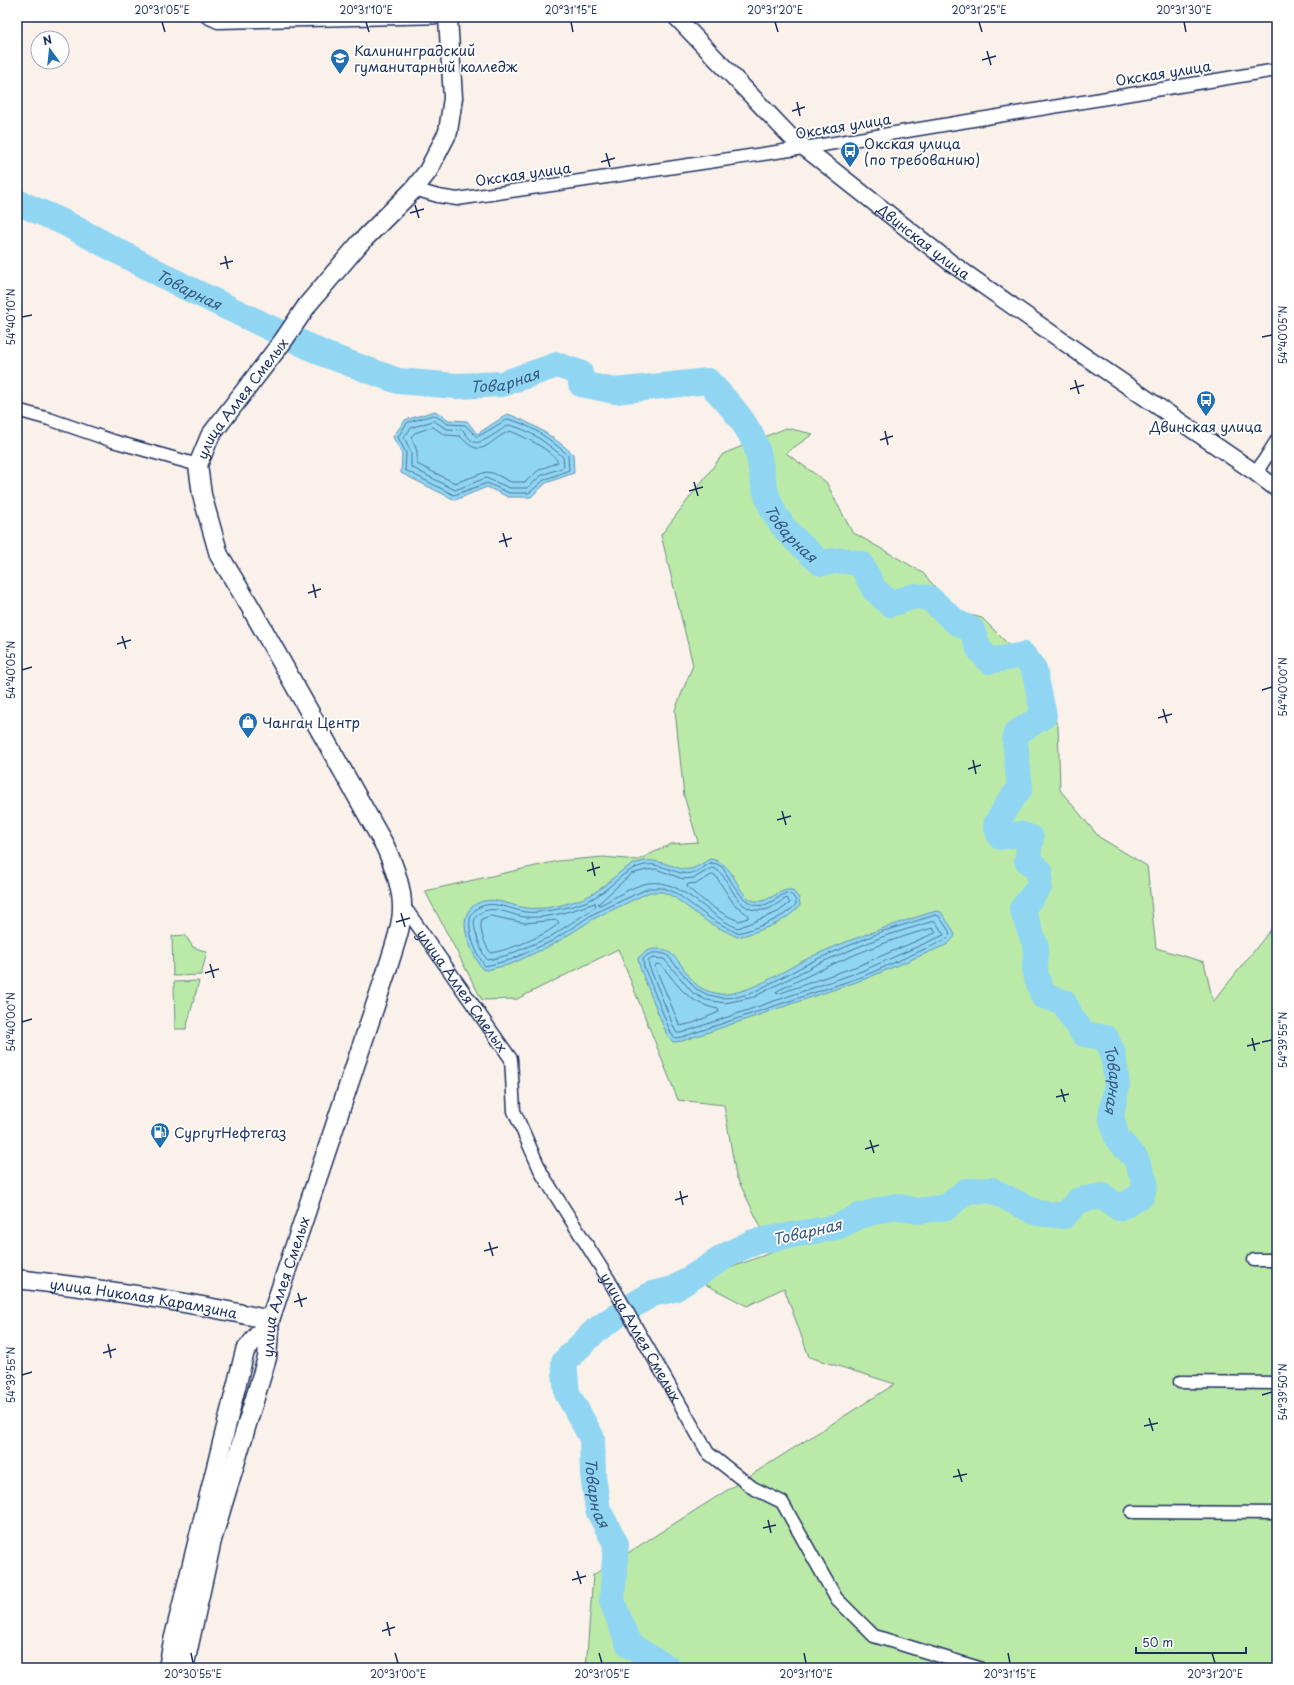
<svg xmlns="http://www.w3.org/2000/svg" width="1294" height="1685" font-family="'Playpen Sans',sans-serif">
  <style>
    .green { fill: #bbeaa8; stroke: #6b8c83 }
    .water { fill: #90d6f2; stroke: #6193b7 }
    .lines { fill: none; stroke-linecap: round; stroke-linejoin: round }
    .shore { stroke: #4a7299; stroke-width: 1 }
    .river { stroke: #90d6f2; stroke-width: 26 }
    .minor-casing { stroke: #1b2f5e; stroke-width: 15 }
    .tertiary-casing { stroke: #1b2f5e; stroke-width: 19 }
    .secondary-casing { stroke: #1b2f5e; stroke-width: 21 }
    .minor { stroke: #fff; stroke-width: 12 }
    .tertiary { stroke: #fff; stroke-width: 16 }
    .secondary { stroke: #fff; stroke-width: 18 }
    .ticks { fill: none; stroke: #1b2f5e; stroke-width: 1.5 }
    .labels { text-anchor: middle; dominant-baseline: central; stroke-width: 3.5; stroke-linejoin: round; paint-order: stroke }
    .poi-label { font-size: 14px; fill: #1b2f5e; stroke: #fff; text-anchor: start }
    .street-label { font-size: 14px; fill: #1b2f5e; stroke: #fff }
    .water-label { font-size: 15px; font-style: italic; fill: #385983; stroke: #fff }
    .neatline { fill: none; stroke: #1b2f5e; stroke-width: 1.5 }
    .ticks-label { font-size: 10px; text-anchor: middle; fill: #1b2f5e }
  </style>
  <rect width="100%" height="100%" fill="#faf1ea"/>
  <filter id="ink" filterUnits="userSpaceOnUse"><feTurbulence type="fractalNoise" baseFrequency=".025" numOctaves="2"/><feDisplacementMap in="SourceGraphic" scale="8" xChannelSelector="R" yChannelSelector="G"/><feConvolveMatrix kernelMatrix="1 2 1 2 8 2 1 2 1" color-interpolation-filters="sRGB"/></filter>
  <g filter="url(#ink)">
    <path class="green" d="M 786,428 L 813,434 L 786,453 L 826,482 L 852,532 L 922,572 L 957,612 L 982,618 L 1004,640 L 1031,672 L 1058,726 L 1060,790 L 1099,837 L 1147,866 L 1156,948 L 1204,962 L 1213,1002 L 1277,922 L 1277,1668 L 586,1668 L 593,1575 L 895,1384 L 809,1357 L 784,1288 L 747,1306 L 697,1280 L 773,1252 L 736,1176 L 724,1105 L 678,1100 L 618,949 L 517,999 L 482,1000 L 425,891 L 558,861 L 603,857 L 638,860 L 671,844 L 698,842 L 684,796 L 675,710 L 693,665 L 661,535 L 723,454 Z
      M 185,935 L 193,947 L 207,952 L 201,975 L 173,976 L 172,936 Z
      M 199,981 L 186,1029 L 175,1029 L 174,982 Z"/>
    <path class="water" d="M 435,411 L 449,420 L 467,421 L 477,434 L 508,414 C 532,423 553,436 573,454 L 574,473 L 546,483 L 531,497 L 508,497 L 487,487 L 455,500 L 401,473 L 402,454 L 393,437 L 405,420 Z
      M 710,859 C 737,862 735,897 755,901 C 769,904 778,888 792,890 L 799,898 L 800,905 C 789,921 756,933 737,937 L 709,923 L 674,897 L 663,892 L 650,892 L 595,918 L 554,944 L 511,964 L 487,970 L 482,969 C 473,954 456,923 471,908 C 487,892 509,906 527,908 C 532,909 539,908 545,908 C 560,906 581,901 594,893 C 612,882 622,865 644,861 C 661,858 679,872 691,869 C 698,867 704,862 710,859 Z
      M 936,911 L 941,912 L 953,930 L 955,936 L 948,944 L 865,979 L 682,1041 L 673,1042 L 667,1035 L 640,968 L 638,958 C 644,952 649,949 657,949 C 677,948 684,975 698,986 C 705,991 718,995 727,994 C 758,990 785,969 813,956 C 853,938 894,924 936,911 Z"/>
    <g class="lines">
      <path class="shore" d="M 434,415 L 448,424 L 465,425 L 477,437 L 508,419 C 530,424 551,440 568,455 L 569,470 L 544,480 L 529,493 L 509,493 L 487,483 L 454,495 L 405,470 L 406,453 L 398,437 L 407,423 Z
        M 434,421 L 447,429 L 463,430 C 466,434 469,440 474,442 C 482,445 501,429 509,425 C 529,429 548,444 563,457 L 564,467 L 542,475 L 527,488 L 510,488 L 486,478 L 455,490 L 411,467 L 411,452 L 404,437 L 411,428 Z
        M 433,427 L 445,435 L 460,436 C 483,462 487,440 510,431 C 523,436 552,450 558,462 L 539,470 L 525,482 L 511,482 L 493,473 L 486,472 L 455,483 L 417,464 L 417,451 L 411,437 L 415,433 Z
        M 711,863 L 717,864 L 722,867 C 732,881 745,913 767,904 C 774,901 780,896 786,893 C 792,894 796,898 796,904 C 787,917 753,930 737,933 L 711,919 L 676,893 L 664,888 L 649,888 L 593,914 L 552,941 L 510,960 L 485,966 C 476,955 462,921 475,910 C 489,898 509,909 525,912 C 531,913 539,912 546,911 C 561,909 582,905 595,897 C 613,887 623,869 645,865 C 662,862 678,877 692,873 C 699,871 705,866 711,863 Z
        M 712,868 C 731,870 732,919 768,909 C 774,907 780,901 787,898 L 790,903 L 778,912 L 738,928 C 708,917 682,878 648,883 C 632,886 615,898 600,905 L 598,904 L 631,874 L 646,870 L 656,869 L 683,879 L 694,878 Z
        M 712,875 L 715,875 L 734,904 L 748,915 L 748,918 L 739,921 C 720,914 702,900 687,887 L 688,884 L 697,883 Z
        M 595,903 L 596,907 L 550,937 L 508,955 L 488,960 C 483,957 479,943 477,936 C 475,929 471,919 479,914 C 493,903 511,916 526,917 C 550,919 573,910 595,903 Z
        M 936,915 L 939,916 L 949,931 L 950,935 L 945,940 L 864,976 L 682,1037 L 675,1038 L 671,1033 L 644,967 L 643,959 C 649,951 659,952 667,955 L 696,989 L 708,995 L 723,998 L 737,997 L 752,993 L 815,960 L 881,932 Z
        M 491,916 L 525,923 L 557,920 L 559,923 C 546,936 509,950 491,953 C 485,946 478,928 482,919 Z
        M 935,921 L 944,935 L 862,971 L 681,1033 L 677,1033 L 675,1030 L 649,966 L 648,961 L 653,958 L 664,959 L 693,993 L 706,1000 L 725,1003 L 754,997 L 817,964 L 882,937 Z
        M 933,928 L 936,931 L 935,933 L 860,965 L 778,994 L 776,993 L 777,991 C 827,966 878,942 933,928 Z
        M 657,964 L 661,965 C 681,988 686,1002 718,1009 L 719,1012 L 693,1023 L 680,1026 L 655,967 Z"/>
      <g class="river">
        <path id="s1" d="M 17,202 L 65,223 L 185,287 L 324,354 L 398,381 L 457,386 L 502,384 L 557,365 L 580,373 L 581,384 L 615,391 L 708,381 C 728,403 750,424 758,453 C 762,470 763,488 770,504 C 779,528 802,546 821,563 L 843,560 L 861,564 L 874,589 L 890,604 L 915,596 L 929,598 L 956,622 L 972,630 L 979,649 L 989,661 L 1023,655 L 1034,669 L 1044,716 L 1016,733 L 1015,741 L 1020,788 L 1007,805 L 996,825 L 1000,837 L 1020,834 L 1031,838 L 1027,860 L 1040,871 L 1039,887 L 1022,909 L 1036,947 L 1035,972 L 1043,996 L 1064,1002 L 1072,1018 L 1084,1034 L 1106,1038 L 1113,1053 L 1117,1085 L 1111,1116 L 1117,1138 L 1136,1159 L 1145,1182 L 1142,1195 L 1119,1208 L 1103,1196 L 1079,1200 L 1064,1216 L 1037,1213 L 991,1190 L 966,1191 L 947,1207 L 918,1211 L 895,1206 L 860,1216 L 837,1227 L 753,1242 L 727,1255 L 674,1289 L 652,1294 L 632,1306"/>
        <path id="s2" d="M 615,1317 L 595,1331 L 564,1362 L 567,1393 L 592,1438 L 593,1475 L 598,1510 L 616,1544 L 612,1601 L 629,1645 L 668,1668"/>
      </g>
      <defs>
        <g id="minor">
          <path d="M 207,17 L 218,22 L 447,17"/>
          <path d="M 414,189 L 438,196 L 457,199 L 804,148 L 1277,70"/>
          <path d="M 17,410 L 49,419 L 113,441 L 198,465"/>
          <path d="M 1256,473 L 1277,440"/>
          <path id="s3" d="M 402,909 L 408,912 L 511,1059 L 514,1111 L 542,1174 L 609,1280 L 708,1453 L 753,1488 L 782,1502 L 836,1598 L 874,1636 L 979,1668"/>
          <path d="M 1254,1260 L 1277,1260"/>
          <path d="M 1180,1382 L 1277,1383"/>
          <path d="M 1132,1512 L 1277,1513"/>
        </g>
        <g id="tertiary">
          <path id="s4" d="M 676,17 L 791,137 L 951,263 L 1081,354 L 1256,473 L 1277,489"/>
        </g>
        <g id="secondary">
          <path id="s5" d="M 17,1279 C 102,1289 187,1301 270,1320"/>
          <path d="M 168,1668 L 173,1641 L 202,1523 L 245,1351 L 270,1320"/>
          <path id="s6" d="M 184,1668 L 212,1540 L 267,1358 L 270,1320 L 388,967 C 393,950 402,927 402,910 C 403,890 393,863 385,846 L 251,608 L 219,555 L 202,495 L 198,465 L 210,436 L 283,341 L 308,304 L 360,243 L 414,189 L 428,171 L 448,132 L 453,98 L 448,17"/>
        </g>
      </defs>
      <use href="#minor" class="minor-casing"/>
      <use href="#tertiary" class="tertiary-casing"/>
      <use href="#secondary" class="secondary-casing"/>
      <use href="#minor" class="minor"/>
      <use href="#tertiary" class="tertiary"/>
      <use href="#secondary" class="secondary"/>
    </g>
  </g>
  <path class="ticks" d="M 162,22 L 165,32M 366,22 L 369,32M 571,22 L 573,32M 775,22 L 778,32M 979,22 L 982,32M 1184,22 L 1186,32M 987,51 L 991,65M 982,60 L 996,56M 797,102 L 800,116M 792,111 L 805,107M 606,153 L 610,167M 601,162 L 615,158M 415,205 L 419,218M 410,213 L 424,209M 225,256 L 228,269M 220,264 L 233,261M 22,317 L 32,315M 1262,337 L 1272,335M 1075,380 L 1079,394M 1070,389 L 1084,385M 885,431 L 888,445M 880,440 L 893,436M 694,482 L 698,496M 689,491 L 703,487M 503,533 L 507,547M 499,542 L 512,538M 313,584 L 316,598M 308,593 L 321,589M 122,636 L 126,649M 117,644 L 131,640M 22,670 L 32,667M 1262,690 L 1272,687M 1163,709 L 1167,723M 1158,718 L 1172,714M 973,760 L 976,774M 968,769 L 981,765M 782,811 L 786,825M 777,820 L 791,816M 592,862 L 595,876M 587,871 L 600,867M 401,913 L 405,927M 396,922 L 410,918M 210,964 L 214,978M 205,973 L 219,969M 22,1022 L 32,1019M 1252,1038 L 1255,1051M 1262,1042 L 1272,1040M 1247,1046 L 1260,1043M 1061,1089 L 1065,1102M 1056,1097 L 1069,1094M 870,1140 L 874,1153M 865,1149 L 879,1145M 680,1191 L 683,1205M 675,1200 L 688,1196M 489,1242 L 493,1256M 484,1251 L 498,1247M 298,1293 L 302,1307M 294,1302 L 307,1298M 108,1344 L 111,1358M 103,1353 L 116,1349M 22,1375 L 32,1372M 1262,1395 L 1272,1392M 1149,1418 L 1153,1431M 1144,1426 L 1158,1423M 958,1469 L 962,1482M 953,1477 L 967,1474M 768,1520 L 771,1533M 763,1528 L 776,1525M 577,1571 L 581,1584M 572,1580 L 586,1576M 387,1622 L 390,1636M 382,1631 L 395,1627M 191,1653 L 193,1663M 395,1653 L 398,1663M 599,1653 L 602,1663M 804,1653 L 806,1663M 1008,1653 L 1010,1663M 1212,1653 L 1215,1663"/>
  <defs>
    <symbol id="university-pin" viewBox="-11 -11 22 30"><path d="M0 17L-7.5 6A9.5 9.5 0 1 1 7.5 6Z" fill="#1f6fb2" stroke="#fff"/><path d="M0-5L7-2L0 1L-7-2ZM-4 1L0 2.5L4 1V4Q0 6-4 4Z" fill="#fff"/></symbol>
    <symbol id="bus-pin" viewBox="-11 -11 22 30"><path d="M0 17L-7.5 6A9.5 9.5 0 1 1 7.5 6Z" fill="#1f6fb2" stroke="#fff"/><path d="M-5-6H5V4H4V6H2V4H-2V6H-4V4H-5ZM-3.5-4V0h7V-4ZM-3.5 1.2v1.5H-2V1.2ZM2 1.2v1.5H3.5V1.2Z" fill="#fff"/></symbol>
    <symbol id="shop-pin" viewBox="-11 -11 22 30"><path d="M0 17L-7.5 6A9.5 9.5 0 1 1 7.5 6Z" fill="#1f6fb2" stroke="#fff"/><path d="M-5-2.5h2.3a2.7 3.5 0 0 1 5.4 0H5L5.5 6h-11ZM-1.5-2.5h3a1.5 2.3 0 0 0-3 0Z" fill="#fff"/></symbol>
    <symbol id="fuel-pin" viewBox="-11 -11 22 30"><path d="M0 17L-7.5 6A9.5 9.5 0 1 1 7.5 6Z" fill="#1f6fb2" stroke="#fff"/><path d="M-5.5-6h7V0h2V4h1.3V-2.5L3-4.5l.8-.8L6-3V5H2.5V1h-1V6h-7ZM-4.2-4.7v3.2H.2V-4.7Z" fill="#fff"/></symbol>
  </defs>
  <g fill-rule="evenodd">
    <use href="#university-pin" x="329" y="47" width="22" height="30"/>
    <use href="#bus-pin" x="839" y="140" width="22" height="30"/>
    <use href="#bus-pin" x="1195" y="389" width="22" height="30"/>
    <use href="#shop-pin" x="237" y="711" width="22" height="30"/>
    <use href="#fuel-pin" x="149" y="1121" width="22" height="30"/>
  </g>
  <g class="labels">
    <g class="poi-label">
      <text x="354" y="50">Калининградский<tspan x="354" dy="16">гуманитарный колледж</tspan></text>
      <text x="864" y="143">Окская улица<tspan x="864" dy="16">(по требованию)</tspan></text>
      <text x="1206" y="426" text-anchor="middle">Двинская улица</text>
      <text x="262" y="722">Чанган Центр</text>
      <text x="174" y="1132">СургутНефтегаз</text>
    </g>
    <g class="street-label">
      <text transform="translate(1163 73) rotate(-9)">Окская улица</text>
      <text transform="translate(843 126) rotate(-9)">Окская улица</text>
      <text transform="translate(523 174) rotate(-8)">Окская улица</text>
      <text stroke="none"><textPath href="#s4" startOffset="335">Двинская улица</textPath></text>
      <text stroke="none"><textPath href="#s6" startOffset="1365">улица Аллея Смелых</textPath></text>
      <text stroke="none"><textPath href="#s3" startOffset="102">улица Аллея Смелых</textPath></text>
      <text stroke="none"><textPath href="#s6" startOffset="395">улица Аллея Смелых</textPath></text>
      <text stroke="none"><textPath href="#s5" startOffset="128">улица Николая Карамзина</textPath></text>
      <text stroke="none"><textPath href="#s3" startOffset="498">улица Аллея Смелых</textPath></text>
    </g>
    <g class="water-label">
      <text stroke="none"><textPath href="#s1" startOffset="193">Товарная</textPath></text>
      <text stroke="none"><textPath href="#s1" startOffset="529">Товарная</textPath></text>
      <text stroke="none"><textPath href="#s1" startOffset="925">Товарная</textPath></text>
      <text stroke="none"><textPath href="#s1" startOffset="1765">Товарная</textPath></text>
      <text transform="translate(807 1231) rotate(-13)">Товарная</text>
      <text stroke="none"><textPath href="#s2" startOffset="206">Товарная</textPath></text>
    </g>
  </g>
  <rect width="1294" height="1685" fill="none" stroke="#fff" stroke-width="44"/>
  <g transform="translate(50 50) rotate(345)"><circle r="19" fill="#ffffff" stroke="#a4acbf"/>
  <path d="M0-3L7 15L0 10L-7 15Z" fill="#1f6fb2"/>
  <text y="-6" font-size="11" font-weight="bold" text-anchor="middle" fill="#1b2f5e">N</text>
  </g>
  <path d="M1136 1647v6h110v-6" fill="none" stroke="#1b2f5e" stroke-width="2"/>
  <text x="1142" y="1647" font-size="12" fill="#1b2f5e" stroke="#ffffff" stroke-width="3" paint-order="stroke">50 m</text>
  <rect x="22" y="22" width="1250" height="1641" class="neatline"/>
  <g class="ticks-label">
    <text x="162" y="14">20°31'05"E</text>
    <text x="366" y="14">20°31'10"E</text>
    <text x="571" y="14">20°31'15"E</text>
    <text x="775" y="14">20°31'20"E</text>
    <text x="979" y="14">20°31'25"E</text>
    <text x="1184" y="14">20°31'30"E</text>
    <text transform="translate(11 317) rotate(-90)" y="4">54°40'10"N</text>
    <text transform="translate(1283 335) rotate(-90)" y="4">54°40'05"N</text>
    <text transform="translate(11 670) rotate(-90)" y="4">54°40'05"N</text>
    <text transform="translate(1283 687) rotate(-90)" y="4">54°40'00"N</text>
    <text transform="translate(11 1022) rotate(-90)" y="4">54°40'00"N</text>
    <text transform="translate(1283 1040) rotate(-90)" y="4">54°39'55"N</text>
    <text transform="translate(11 1375) rotate(-90)" y="4">54°39'55"N</text>
    <text transform="translate(1283 1392) rotate(-90)" y="4">54°39'50"N</text>
    <text x="193" y="1678">20°30'55"E</text>
    <text x="398" y="1678">20°31'00"E</text>
    <text x="602" y="1678">20°31'05"E</text>
    <text x="806" y="1678">20°31'10"E</text>
    <text x="1010" y="1678">20°31'15"E</text>
    <text x="1215" y="1678">20°31'20"E</text>
  </g>
</svg>
